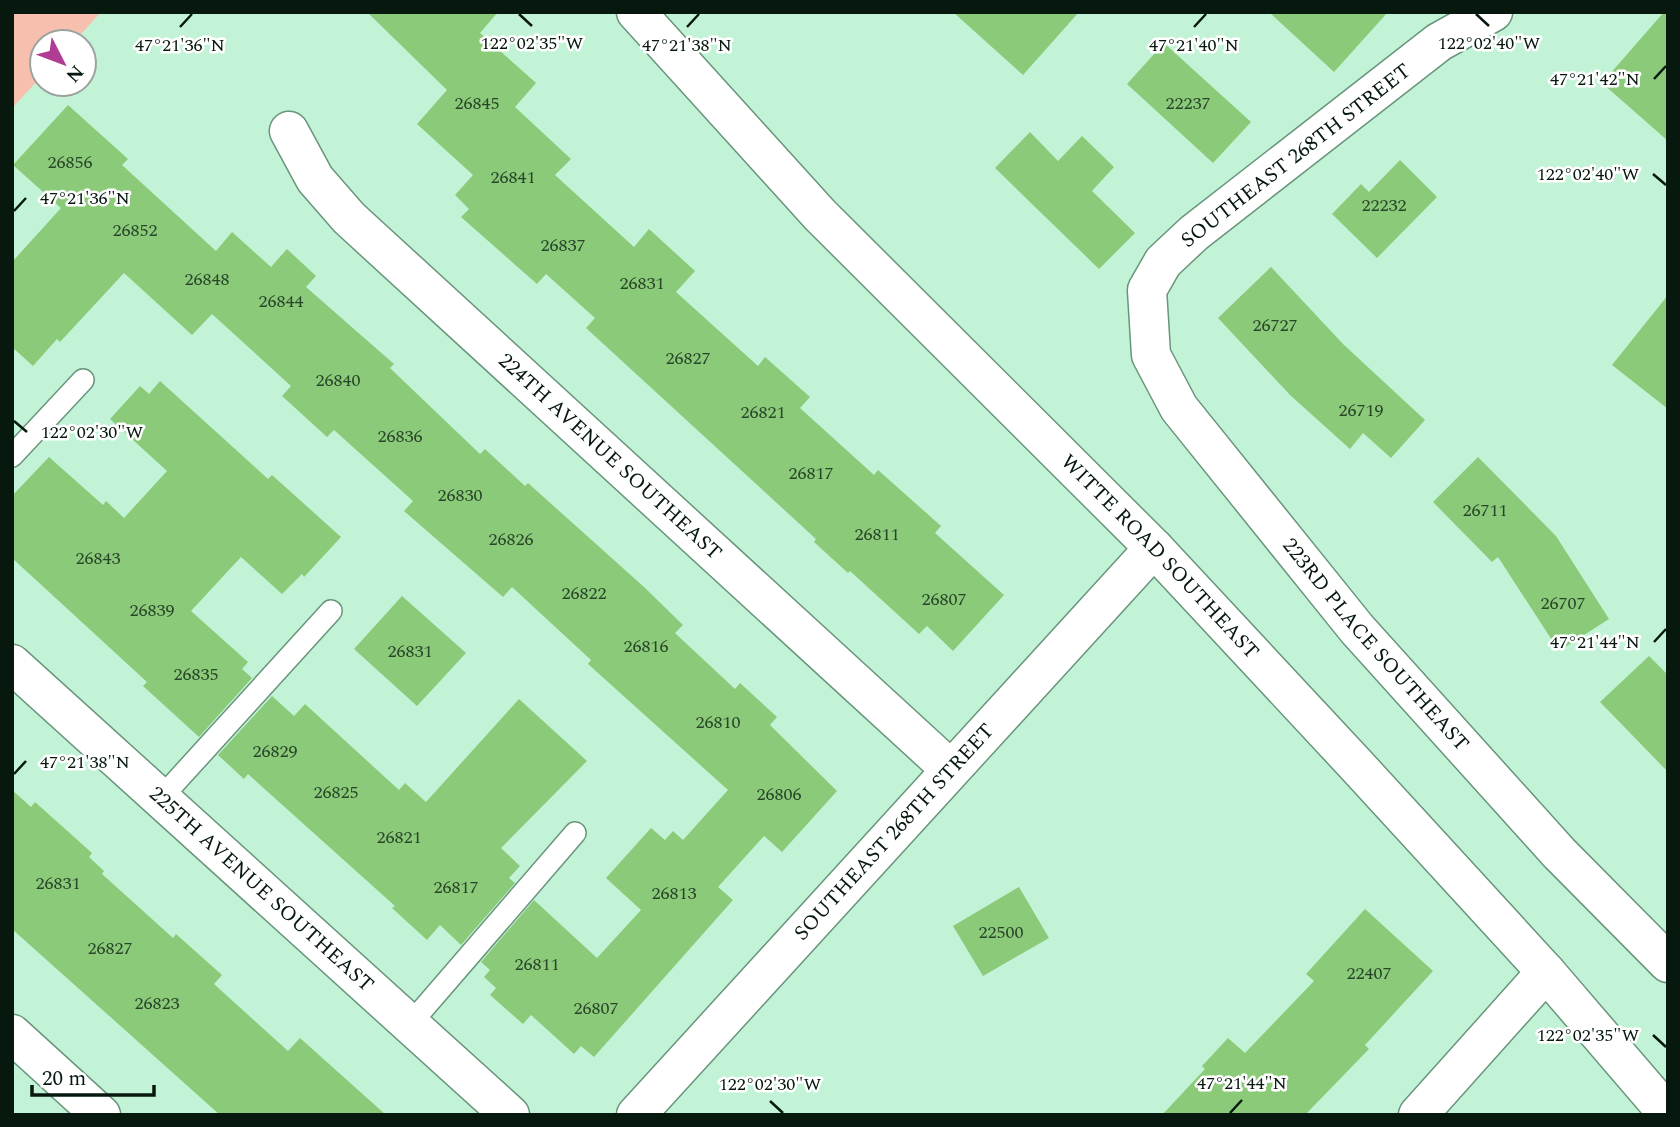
<svg xmlns="http://www.w3.org/2000/svg" width="1680" height="1127" font-family="Spectral,serif">
  <style>
    .green { fill: #f7c0ae }
    .building { fill: #8bca79 }
    .lines { fill: none; stroke-linecap: round; stroke-linejoin: round }
    .lane-casing { stroke: #68957b; stroke-width: 24 }
    .street-casing { stroke: #68957b; stroke-width: 41 }
    .secondary-casing { stroke: #68957b; stroke-width: 41 }
    .lane { stroke: #fff; stroke-width: 21 }
    .street { stroke: #fff; stroke-width: 38 }
    .secondary { stroke: #fff; stroke-width: 38 }
    .ticks { fill: none; stroke: #07190f; stroke-width: 2.5 }
    .labels { text-anchor: middle; dominant-baseline: central; stroke-width: 5; stroke-linejoin: round; paint-order: stroke }
    .number-label { font-size: 18px; fill: #28452a }
    .street-label { font-size: 21px; fill: #07190f; stroke: #fff }
    .ticks-label { font-size: 18px; text-anchor: middle; fill: #07190f; stroke: #fff; stroke-width: 5; stroke-linejoin: round; paint-order: stroke }
  </style>
  <rect width="100%" height="100%" fill="#c3f3d7"/>
  <path class="green" d="M 12,12 L 101,12 L 74,42 L 42,42 L 42,76 L 12,108 Z"/>
  <path class="building" d="M 367,12 L 498,12 L 480,33 L 536,83 L 515,107 L 571,159 L 555,175 L 634,247 L 649,229 L 695,271 L 676,292 L 758,366 L 765,357 L 810,397 L 800,408 L 874,475 L 878,470 L 941,526 L 935,533 L 1004,595 L 953,651 L 927,626 L 919,634 L 850,571 L 848,573 L 814,542 L 816,539 L 586,328 L 595,318 L 546,274 L 537,284 L 461,217 L 469,209 L 455,195 L 473,175 L 417,124 L 447,90 Z
    M 953,12 L 1079,12 L 1023,75 Z
    M 1269,12 L 1388,12 L 1334,72 Z
    M 1664,12 L 1668,12 L 1668,141 L 1602,83 Z
    M 1164,43 L 1251,122 L 1213,163 L 1127,84 Z
    M 68,105 L 128,159 L 122,165 L 216,251 L 232,232 L 271,267 L 287,249 L 316,276 L 306,287 L 394,364 L 390,368 L 480,454 L 485,449 L 525,486 L 528,483 L 644,587 L 683,625 L 675,633 L 735,689 L 740,683 L 777,717 L 770,725 L 837,791 L 782,852 L 764,836 L 718,887 L 733,900 L 594,1057 L 581,1046 L 574,1054 L 531,1015 L 523,1024 L 490,995 L 496,988 L 484,977 L 490,970 L 481,962 L 534,900 L 597,958 L 641,910 L 606,878 L 651,828 L 665,840 L 673,831 L 683,840 L 728,790 L 588,664 L 591,660 L 512,587 L 503,597 L 404,511 L 413,501 L 334,430 L 327,437 L 282,396 L 291,386 L 212,314 L 192,335 L 124,273 L 60,342 L 57,339 L 33,366 L 12,347 L 12,262 L 61,208 L 13,165 Z
    M 1030,132 L 1058,161 L 1082,136 L 1114,167 L 1092,191 L 1135,233 L 1099,269 L 995,168 Z
    M 1400,160 L 1437,197 L 1377,258 L 1332,214 L 1361,184 L 1369,192 Z
    M 1271,267 L 1343,344 L 1425,420 L 1391,458 L 1363,433 L 1350,449 L 1290,395 L 1218,318 Z
    M 1668,295 L 1668,409 L 1612,365 Z
    M 160,381 L 268,479 L 272,475 L 341,537 L 304,577 L 302,574 L 282,594 L 241,557 L 191,611 L 248,662 L 242,669 L 252,678 L 199,737 L 143,686 L 147,682 L 12,558 L 12,496 L 49,457 L 103,505 L 106,501 L 124,518 L 167,471 L 110,419 L 140,386 L 149,394 Z
    M 1478,457 L 1556,536 L 1609,619 L 1559,651 L 1498,557 L 1492,562 L 1433,502 Z
    M 402,596 L 466,653 L 417,706 L 354,649 Z
    M 1649,656 L 1668,675 L 1668,772 L 1600,702 Z
    M 272,696 L 294,716 L 305,704 L 399,790 L 405,783 L 426,802 L 519,699 L 587,761 L 501,848 L 520,866 L 509,878 L 515,883 L 461,945 L 440,925 L 427,940 L 392,908 L 395,906 L 248,774 L 244,779 L 218,755 Z
    M 12,790 L 31,807 L 35,802 L 92,853 L 89,857 L 104,871 L 102,874 L 173,938 L 176,934 L 222,975 L 214,984 L 288,1051 L 300,1038 L 386,1115 L 220,1115 L 12,929 Z
    M 1019,887 L 1049,938 L 983,976 L 953,926 Z
    M 1365,909 L 1433,971 L 1365,1045 L 1369,1049 L 1305,1115 L 1162,1115 L 1205,1069 L 1202,1066 L 1228,1038 L 1245,1053 L 1314,981 L 1306,974 Z"/>
  <g class="lines">
    <defs>
      <path id="lane" d="M 12,456 L 83,380
        M 161,798 L 331,611
        M 411,1023 L 575,833"/>
      <g id="street">
        <path id="s1" d="M 1493,12 L 1439,42 L 1194,233 L 1163,262 L 1147,290 L 1151,355 L 1179,408 L 1357,629 L 1559,853 L 1668,963"/>
        <path id="s2" d="M 289,131 L 315,179 L 349,218 L 949,768"/>
        <path id="s3" d="M 12,664 L 510,1115"/>
        <path d="M 12,1034 L 101,1115"/>
        <path id="s4" d="M 636,1115 L 1154,548"/>
        <path d="M 1418,1115 L 1546,972"/>
      </g>
      <g id="secondary">
        <path id="s5" d="M 636,12 L 820,215 L 1154,548 L 1358,767 L 1546,972 L 1668,1114"/>
      </g>
    </defs>
    <use href="#lane" class="lane-casing"/>
    <use href="#street" class="street-casing"/>
    <use href="#secondary" class="secondary-casing"/>
    <use href="#lane" class="lane"/>
    <use href="#street" class="street"/>
    <use href="#secondary" class="secondary"/>
  </g>
  <path class="ticks" d="M 519,14 L 532,26M 1476,14 L 1489,26M 180,27 L 192,14M 687,27 L 699,14M 1194,27 L 1206,14M 1654,79 L 1666,66M 1653,174 L 1666,185M 14,211 L 26,198M 14,421 L 27,432M 1654,642 L 1666,629M 14,774 L 26,761M 1653,1035 L 1666,1047M 770,1101 L 783,1113M 1230,1113 L 1242,1100"/>
  <g class="labels">
    <g class="number-label">
      <text x="477" y="103">26845</text>
      <text x="1188" y="103">22237</text>
      <text x="70" y="162">26856</text>
      <text x="513" y="177">26841</text>
      <text x="1384" y="205">22232</text>
      <text x="135" y="230">26852</text>
      <text x="563" y="245">26837</text>
      <text x="207" y="279">26848</text>
      <text x="642" y="283">26831</text>
      <text x="281" y="301">26844</text>
      <text x="1275" y="325">26727</text>
      <text x="688" y="358">26827</text>
      <text x="338" y="380">26840</text>
      <text x="1361" y="410">26719</text>
      <text x="763" y="412">26821</text>
      <text x="400" y="436">26836</text>
      <text x="811" y="473">26817</text>
      <text x="460" y="495">26830</text>
      <text x="1485" y="510">26711</text>
      <text x="877" y="534">26811</text>
      <text x="511" y="539">26826</text>
      <text x="98" y="558">26843</text>
      <text x="584" y="593">26822</text>
      <text x="944" y="599">26807</text>
      <text x="1563" y="603">26707</text>
      <text x="152" y="610">26839</text>
      <text x="646" y="646">26816</text>
      <text x="410" y="651">26831</text>
      <text x="196" y="674">26835</text>
      <text x="718" y="722">26810</text>
      <text x="275" y="751">26829</text>
      <text x="336" y="792">26825</text>
      <text x="779" y="794">26806</text>
      <text x="399" y="837">26821</text>
      <text x="58" y="883">26831</text>
      <text x="456" y="887">26817</text>
      <text x="674" y="893">26813</text>
      <text x="1001" y="932">22500</text>
      <text x="110" y="948">26827</text>
      <text x="537" y="964">26811</text>
      <text x="1369" y="973">22407</text>
      <text x="157" y="1003">26823</text>
      <text x="596" y="1008">26807</text>
    </g>
    <g class="street-label">
      <text transform="translate(1296 156) rotate(-38)">SOUTHEAST 268TH STREET</text>
      <text stroke="none"><textPath href="#s2" startOffset="460">224TH AVENUE SOUTHEAST</textPath></text>
      <text stroke="none"><textPath href="#s5" startOffset="756">WITTE ROAD SOUTHEAST</textPath></text>
      <text stroke="none"><textPath href="#s1" startOffset="880">223RD PLACE SOUTHEAST</textPath></text>
      <text stroke="none"><textPath href="#s4" startOffset="383">SOUTHEAST 268TH STREET</textPath></text>
      <text stroke="none"><textPath href="#s3" startOffset="336">225TH AVENUE SOUTHEAST</textPath></text>
    </g>
  </g>
  <g class="ticks-label">
    <text x="532" y="49">122°02'35"W</text>
    <text x="1489" y="49">122°02'40"W</text>
    <text x="180" y="51">47°21'36"N</text>
    <text x="687" y="51">47°21'38"N</text>
    <text x="1194" y="51">47°21'40"N</text>
    <text x="1595" y="85">47°21'42"N</text>
    <text x="1588" y="180">122°02'40"W</text>
    <text x="85" y="204">47°21'36"N</text>
    <text x="92" y="438">122°02'30"W</text>
    <text x="1595" y="648">47°21'44"N</text>
    <text x="85" y="768">47°21'38"N</text>
    <text x="1588" y="1041">122°02'35"W</text>
    <text x="1242" y="1089">47°21'44"N</text>
    <text x="770" y="1090">122°02'30"W</text>
  </g>
  <rect width="1680" height="1127" fill="none" stroke="#07190f" stroke-width="28"/>
  <g transform="translate(63 63) rotate(132)"><circle r="33" fill="#ffffff" stroke="#9ca39f" stroke-width="2"/>
  <path d="M0-5L12 26L0 18L-12 26Z" fill="#b03c94"/>
  <text y="-10" font-size="19" font-weight="bold" text-anchor="middle" fill="#07190f">N</text>
  </g>
  <path d="M32 1085v10h122v-10" fill="none" stroke="#07190f" stroke-width="3.5"/>
  <text x="42" y="1085" font-size="21" fill="#07190f" stroke="#ffffff" stroke-width="5" paint-order="stroke">20 m</text>
</svg>
